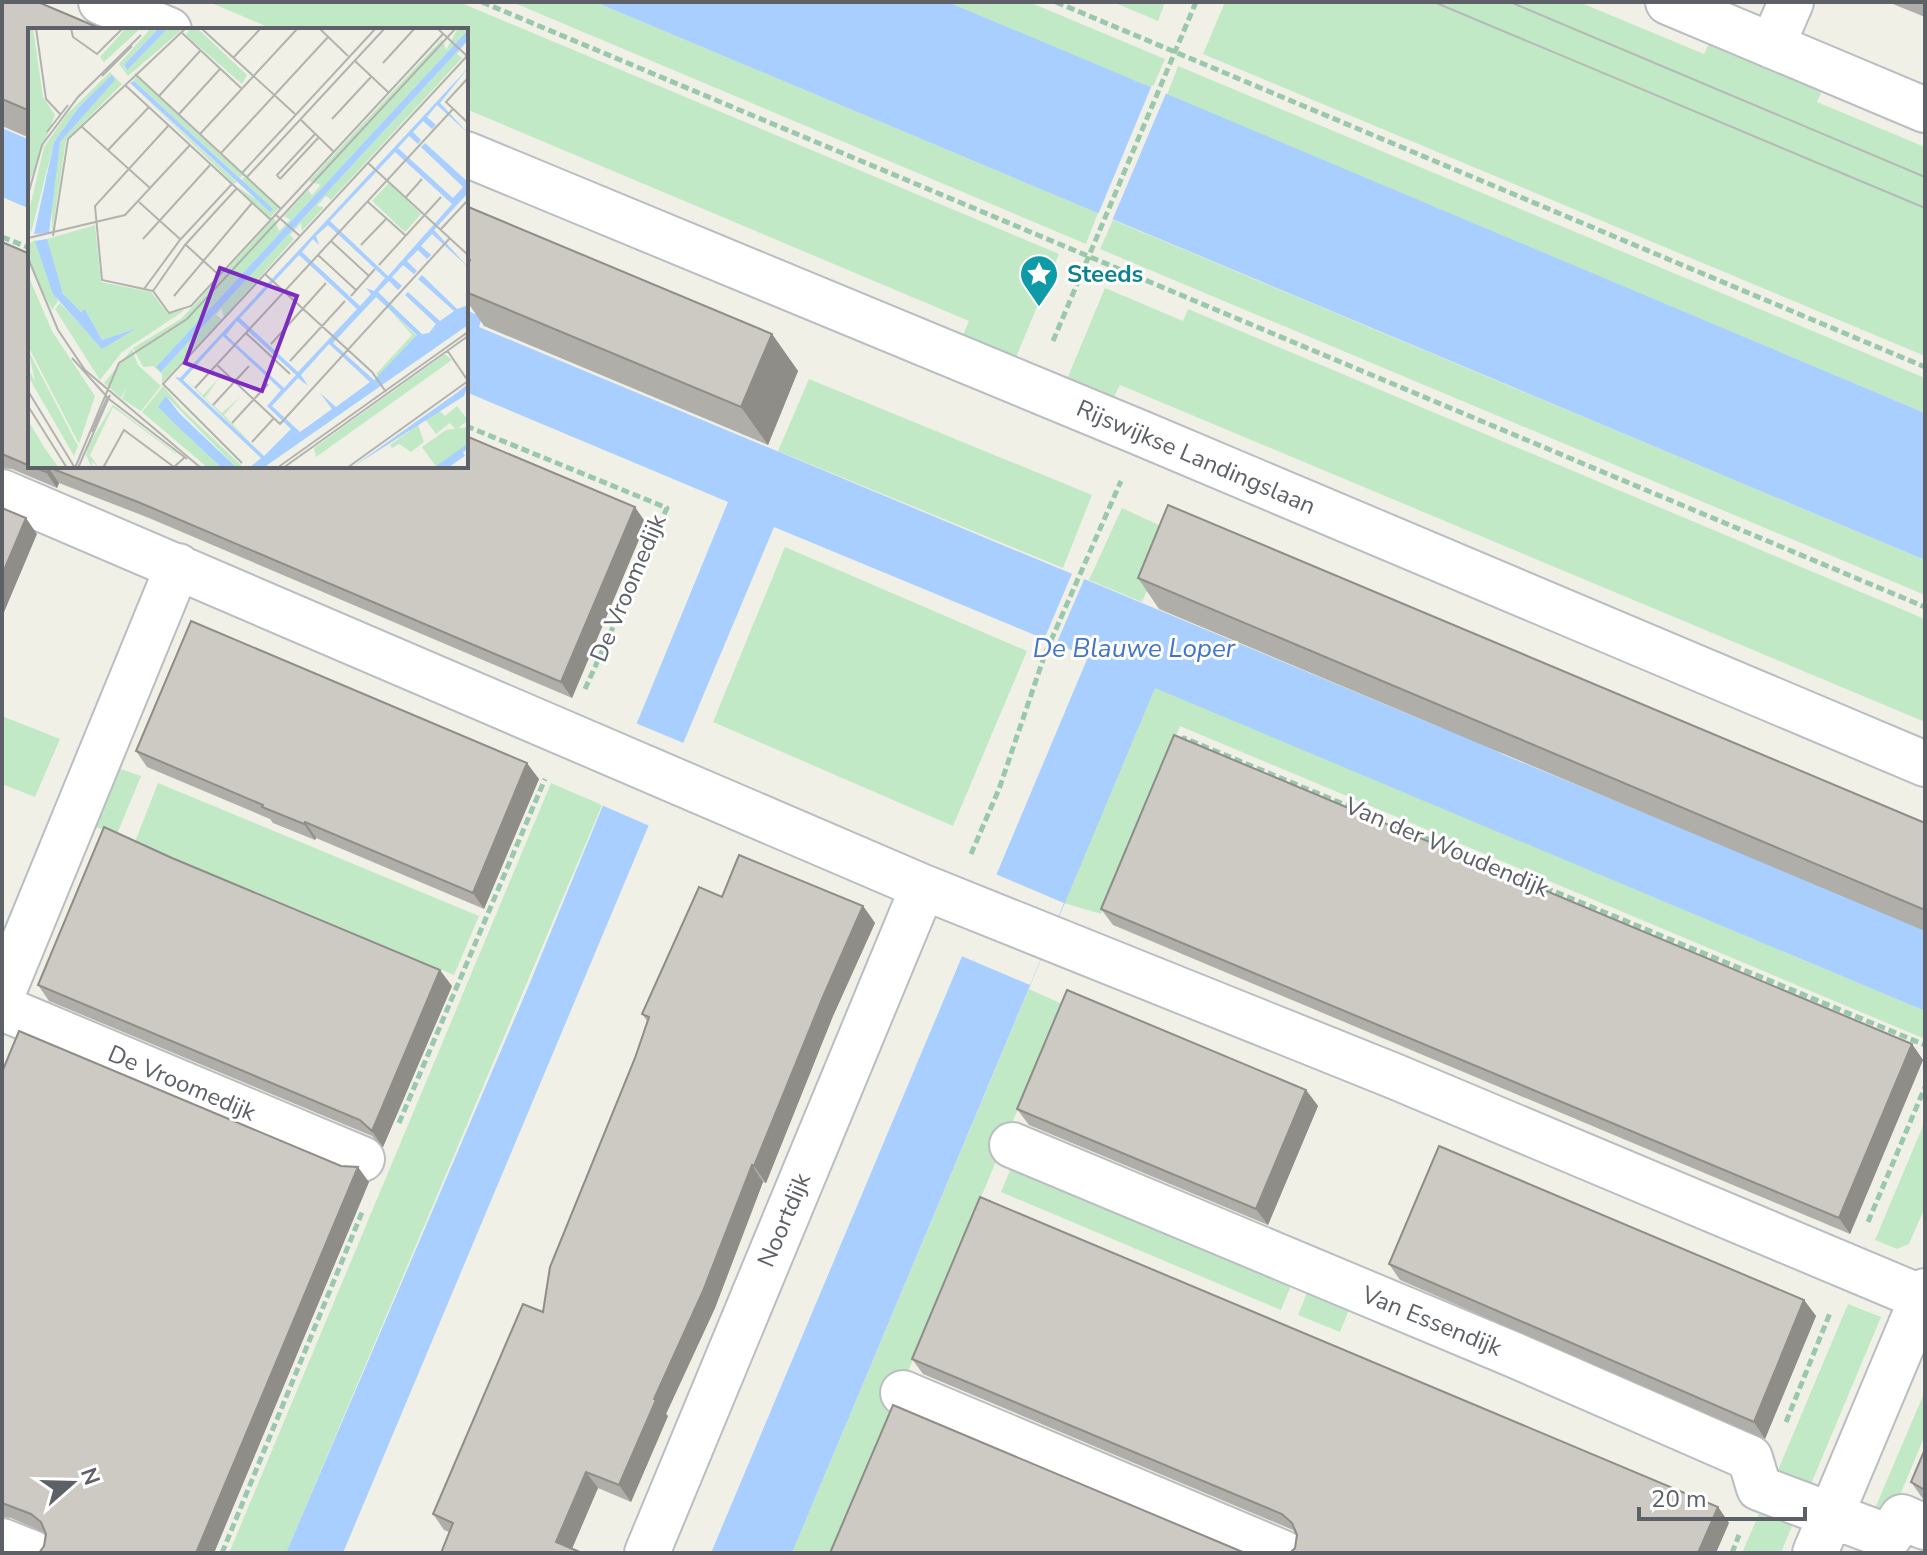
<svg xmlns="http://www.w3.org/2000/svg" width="1927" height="1555" font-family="'Nunito Sans',sans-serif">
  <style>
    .green { fill: #c1e9c6 }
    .water { fill: #a8cfff }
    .pier { fill: #f1f0e6 }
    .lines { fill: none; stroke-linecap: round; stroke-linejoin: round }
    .minor-casing { stroke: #babdc2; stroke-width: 48 }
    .path { stroke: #99c8ac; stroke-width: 5; stroke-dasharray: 8 4; stroke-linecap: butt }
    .minor { stroke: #fff; stroke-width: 44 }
    .tram { stroke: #b7b8b8; stroke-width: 2 }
    .wall { fill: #afaea8 }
    .shaded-wall { fill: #8f8d88 }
    .building { fill: #cccac3; stroke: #8f8d88; stroke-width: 2 }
    .labels { text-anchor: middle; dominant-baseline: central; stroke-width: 6; stroke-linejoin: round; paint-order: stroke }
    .culture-label { font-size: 24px; font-weight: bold; fill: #0d838f; stroke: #fff; text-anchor: start }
    .street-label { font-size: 24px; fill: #5d6167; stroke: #fff }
    .water-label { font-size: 26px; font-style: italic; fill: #4174cb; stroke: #fff }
    .inset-river { fill: none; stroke: #a8cfff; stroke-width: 4 }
    .inset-road { fill: none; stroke: #b2b3af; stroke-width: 2 }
    .view { fill: #7b2cbf; fill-opacity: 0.15; stroke: #7b2cbf; stroke-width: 4 }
    .inset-edge { fill: none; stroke: #5d6167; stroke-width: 4 }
  </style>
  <rect width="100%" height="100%" fill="#f1f0e6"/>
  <path class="green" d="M 209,2 L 459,2 L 1059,254 L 1014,362 L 961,340 L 969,321 L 466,109 L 466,30 L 275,30 Z
    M 512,2 L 595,2 L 1098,213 L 1086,244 Z
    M 948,2 L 1029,2 L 1165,59 L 1152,89 Z
    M 1113,2 L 1165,2 L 1158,21 Z
    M 1225,2 L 1579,2 L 1704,54 L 1712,37 L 1825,84 L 1817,102 L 1925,147 L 1925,356 L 1203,54 Z
    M 1178,66 L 1925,378 L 1925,413 L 1167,95 Z
    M 1113,220 L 1925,560 L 1925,595 L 1100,249 Z
    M 1105,288 L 1183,321 L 1188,309 L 1925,619 L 1925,722 L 1120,385 L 1111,403 L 1065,384 Z
    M 809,379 L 1092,495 L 1063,568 L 778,451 Z
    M 1122,508 L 1174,532 L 1142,602 L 1089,580 Z
    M 785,547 L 1027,651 L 953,826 L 713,722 Z
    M 1155,687 L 1925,1011 L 1925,1039 L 1180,726 L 1101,914 L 1064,903 Z
    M 2,716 L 60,739 L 35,797 L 2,784 Z
    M 118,768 L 141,776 L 117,834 L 95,827 Z
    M 158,783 L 479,916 L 454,975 L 135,842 Z
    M 551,783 L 602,805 L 286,1553 L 229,1553 Z
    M 1029,989 L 1062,1004 L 832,1553 L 792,1553 Z
    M 1925,1121 L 1925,1207 L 1909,1244 L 1897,1249 L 1875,1240 Z
    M 1016,1156 L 1296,1273 L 1281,1310 L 1001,1192 Z
    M 1312,1280 L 1354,1297 L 1340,1332 L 1298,1315 Z
    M 1848,1304 L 1881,1317 L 1811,1484 L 1778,1470 Z
    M 1925,1391 L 1925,1435 L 1886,1529 L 1873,1513 Z
    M 1762,1507 L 1794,1521 L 1781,1553 L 1742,1553 Z"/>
  <path class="water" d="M 595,2 L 948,2 L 1925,413 L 1925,560 Z
    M 2,128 L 30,140 L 30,209 L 2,197 Z
    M 466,310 L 482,317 L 479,327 L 1442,728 L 1451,726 L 1504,755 L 1925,928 L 1925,1011 L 1155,688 L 792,1553 L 711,1553 L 1088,657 L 774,527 L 343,1553 L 286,1553 L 529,985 L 728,502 L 466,392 Z"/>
  <path class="pier" d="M 1152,85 L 1167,91 L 1111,223 L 1097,217 Z
    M 1074,569 L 1086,575 L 1055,647 L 1043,642 Z
    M 633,722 L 686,744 L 652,827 L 599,804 Z
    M 993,873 L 1064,903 L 1030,985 L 959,955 Z"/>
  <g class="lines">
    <defs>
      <path id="minor" d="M 101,2 L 169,30
        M 1668,2 L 1925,110
        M 1772,46 L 1791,2
        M 466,154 L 1143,434 L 1925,764
        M 2,492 L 923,887 L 1394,1076 L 1925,1299
        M 2,995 L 178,566
        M 2,1008 L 362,1159
        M 1012,1145 L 1512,1354 L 1750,1458 L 1759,1488 L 1889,1537 L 1902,1517 L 1925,1527
        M 903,1393 L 1283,1553
        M 2,1541 L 32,1553
        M 647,1553 L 923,887
        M 1815,1553 L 1925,1291"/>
    </defs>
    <use href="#minor" class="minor-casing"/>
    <path class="path" d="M 482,2 L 1925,607
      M 1056,2 L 1925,367
      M 2,237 L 30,248
      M 1053,341 L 1196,2
      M 466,426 L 667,508 L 585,689
      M 1182,743 L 1184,738 L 1925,1045
      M 971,854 L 999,789 L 1045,654 L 1121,481
      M 399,1123 L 545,779
      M 1868,1222 L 1925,1087
      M 1786,1422 L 1830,1313
      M 222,1553 L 363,1210
      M 1732,1553 L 1739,1535"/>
    <use href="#minor" class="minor"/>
    <path class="tram" d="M 1434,2 L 1925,208
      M 1510,2 L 1925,177"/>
  </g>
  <path class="wall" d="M 2,2 L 30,30 L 30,138 L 2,126 Z
    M 1888,2 L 1925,2 L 1925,17 Z
    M 466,206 L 772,334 L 798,371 L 768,445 L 484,326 L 466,300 Z
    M 2,242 L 646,523 L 572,698 L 149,518 L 59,483 L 57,488 L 12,469 L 2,468 Z
    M 1138,578 L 1925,823 L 1925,931 L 1159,609 Z
    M 136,751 L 539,779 L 484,909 L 316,838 L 315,840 L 273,823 L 270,819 L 147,767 Z
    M 722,897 L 863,906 L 875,923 L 833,1016 L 766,1183 L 763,1182 L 715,1308 L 666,1414 L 668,1416 L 631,1502 L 598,1488 L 572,1549 L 449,1532 L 444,1530 L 433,1514 L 543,1312 L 648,1022 L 642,1014 Z
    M 1101,909 L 1912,1044 L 1923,1060 L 1850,1234 L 1113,925 Z
    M 38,985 L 452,986 L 383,1147 L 372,1136 L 49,1001 Z
    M 2,1072 L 369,1182 L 214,1553 L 39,1553 L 44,1546 L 45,1533 L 11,1518 L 2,1517 Z
    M 1306,1090 L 1318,1106 L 1268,1225 L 1029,1125 L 1017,1109 Z
    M 1389,1264 L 1804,1300 L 1816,1316 L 1765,1439 L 1400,1280 Z
    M 912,1359 L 1718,1507 L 1729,1523 L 1297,1535 L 1293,1530 L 923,1374 Z
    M 1911,1482 L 1925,1490 L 1925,1500 L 1923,1499 Z"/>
  <path class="shaded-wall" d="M 772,334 L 798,371 L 768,445 L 741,407 Z
    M 48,467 L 59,483 L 57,488 L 46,472 Z
    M 635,507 L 646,523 L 572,698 L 561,682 Z
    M 26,518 L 37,534 L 2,617 L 2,575 Z
    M 527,763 L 539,779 L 484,909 L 473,893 Z
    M 305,822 L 316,838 L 315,840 L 304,824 Z
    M 863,906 L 875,923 L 833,1016 L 766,1183 L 754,1166 L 822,999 Z
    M 440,970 L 452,986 L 383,1147 L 372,1131 Z
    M 1912,1044 L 1923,1060 L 1850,1234 L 1839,1218 Z
    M 1306,1090 L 1318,1106 L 1268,1225 L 1256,1209 Z
    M 752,1165 L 763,1182 L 715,1308 L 666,1414 L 668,1416 L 631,1502 L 619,1485 L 654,1399 Z
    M 358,1167 L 369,1182 L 214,1553 L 196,1553 Z
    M 1804,1300 L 1816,1316 L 1765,1439 L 1754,1422 Z
    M 586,1472 L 598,1488 L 570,1553 L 556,1542 Z
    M 1718,1507 L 1729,1523 L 1716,1553 L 1698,1553 Z"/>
  <path class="building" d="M 2,2 L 38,2 L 104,30 L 30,30 L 30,111 L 2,99 Z
    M 466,206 L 772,334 L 741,407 L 466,292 L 466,270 L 470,260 L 466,258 Z
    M 2,242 L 30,254 L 30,466 L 2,454 Z
    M 466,436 L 635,507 L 561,682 L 138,502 L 48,467 L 46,472 L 31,466 L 466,466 Z
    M 1168,505 L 1925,823 L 1925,910 L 1138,578 Z
    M 2,508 L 26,518 L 2,575 Z
    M 191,621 L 527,763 L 473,893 L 305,822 L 304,824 L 262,807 L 263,805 L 136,751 Z
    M 1174,735 L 1912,1044 L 1839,1218 L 1101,909 Z
    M 104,827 L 172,858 L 440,970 L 372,1131 L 360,1120 L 38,985 Z
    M 739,855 L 863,906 L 822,999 L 754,1166 L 752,1165 L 703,1291 L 654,1399 L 656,1400 L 619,1485 L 586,1472 L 556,1542 L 582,1553 L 441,1553 L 453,1523 L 433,1514 L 523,1304 L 543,1312 L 550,1267 L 635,1058 L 649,1017 L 642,1014 L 699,887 L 722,897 Z
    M 1067,990 L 1306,1090 L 1256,1209 L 1017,1109 Z
    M 19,1031 L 341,1166 L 358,1167 L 196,1553 L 39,1553 L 44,1546 L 46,1534 L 41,1522 L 31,1514 L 2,1503 L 2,1072 Z
    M 1439,1146 L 1804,1300 L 1754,1422 L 1389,1264 Z
    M 980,1197 L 1718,1507 L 1698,1553 L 1290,1553 L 1295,1548 L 1297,1535 L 1292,1523 L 1282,1514 L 912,1359 Z
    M 893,1405 L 1245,1553 L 830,1553 Z
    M 1925,1449 L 1925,1490 L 1911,1482 Z"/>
  <defs>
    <symbol id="sight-pin" viewBox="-11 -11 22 30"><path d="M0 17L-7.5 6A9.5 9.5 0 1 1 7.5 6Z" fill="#0f9aa8" stroke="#fff"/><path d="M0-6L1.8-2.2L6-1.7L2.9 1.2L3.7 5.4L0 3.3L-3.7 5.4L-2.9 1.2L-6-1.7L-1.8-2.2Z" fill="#fff"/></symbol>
  </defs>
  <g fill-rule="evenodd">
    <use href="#sight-pin" x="1017" y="252" width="44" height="60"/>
  </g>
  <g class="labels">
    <g class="culture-label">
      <text x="1067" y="274">Steeds</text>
    </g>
    <g class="street-label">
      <text transform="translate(1196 457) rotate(23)">Rijswijkse Landingslaan</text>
      <text transform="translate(628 588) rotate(-67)">De Vroomedijk</text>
      <text transform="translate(1447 847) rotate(23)">Van der Woudendijk</text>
      <text transform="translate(182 1083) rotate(23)">De Vroomedijk</text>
      <text transform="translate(784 1220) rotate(-67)">Noortdijk</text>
      <text transform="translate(1432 1321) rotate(22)">Van Essendijk</text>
    </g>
    <g class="water-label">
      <text x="1134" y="648">De Blauwe Loper</text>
    </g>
  </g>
  <g transform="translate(28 28)">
    <rect width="440" height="440" fill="#f1f0e6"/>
    <path d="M 0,0 L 5,0 L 15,69 L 27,87 L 0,158 ZM 98,0 L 113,0 L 76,34 L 72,29 ZM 123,0 L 131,0 L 96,37 L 98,42 L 140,0 L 156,0 L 100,48 L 91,36 ZM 162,0 L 169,0 L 219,47 L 214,56 L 158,7 ZM 430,0 L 440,2 L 128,339 L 134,343 L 440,12 L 429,26 L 434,30 L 303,172 L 298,168 L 289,178 L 296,179 L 274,203 L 273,195 L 262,207 L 266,211 L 196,289 L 193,281 L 188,287 L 194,291 L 134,355 L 134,346 L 125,338 L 115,339 L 105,320 L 153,291 L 246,190 L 251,203 L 262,192 L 256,188 L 280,162 L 284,167 L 293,157 L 281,153 L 414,11 L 418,22 ZM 82,44 L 94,56 L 38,112 L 24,206 L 23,160 L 32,114 L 84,48 L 51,79 L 26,114 L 3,205 L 0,187 L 16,119 L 39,86 ZM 109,49 L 215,147 L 212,150 L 105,52 ZM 102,55 L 154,104 L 209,154 L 206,156 ZM 217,149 L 251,180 L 242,190 L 208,158 L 244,182 L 213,152 ZM 361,155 L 393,186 L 377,204 L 344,173 ZM 67,197 L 73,254 L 123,264 L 140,286 L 157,282 L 94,324 L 72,352 L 27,281 L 32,275 L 74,320 L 109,300 L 74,312 L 57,281 L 53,284 L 36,268 L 19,223 L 19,211 ZM 7,212 L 30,273 L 24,282 L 2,237 L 0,216 ZM 0,247 L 24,303 L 67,368 L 51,416 L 0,318 ZM 361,281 L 389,308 L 351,349 L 348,346 L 384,307 ZM 104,321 L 110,337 L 133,358 L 113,383 L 94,371 L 99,359 L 93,370 L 76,355 ZM 0,322 L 50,418 L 46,428 L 0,348 L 0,341 L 7,353 ZM 417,326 L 424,332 L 288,429 L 286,420 ZM 156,350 L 175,367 L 191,350 L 177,370 L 194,385 L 212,369 L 196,387 L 232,425 ZM 135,358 L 154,381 L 216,440 L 209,440 L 138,368 L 132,381 L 194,440 L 180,440 L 114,384 ZM 85,377 L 148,425 L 148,426 L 85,379 L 62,427 L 71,440 L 64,433 L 64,440 L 58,427 L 61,416 ZM 429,378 L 440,392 L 428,402 L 422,395 L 408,406 L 397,391 L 411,382 L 417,388 ZM 0,392 L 16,419 L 31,440 L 0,440 ZM 390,397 L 396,414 L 383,424 L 371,416 L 364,420 L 362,417 ZM 440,399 L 440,418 L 409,440 L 394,419 L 418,402 Z" fill="#c1e9c6"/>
    <path d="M 131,0 L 140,0 L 99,42 L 96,37 ZM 440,2 L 440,12 L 133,344 L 128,339 ZM 440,40 L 412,75 L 440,105 L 409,77 L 399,89 L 408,97 L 404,101 L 395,93 L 385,104 L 393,112 L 390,116 L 381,108 L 370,120 L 425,170 L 435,159 L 393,119 L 397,115 L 440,154 L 440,165 L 406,202 L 440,239 L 404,206 L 393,218 L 403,227 L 399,231 L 390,222 L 379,233 L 389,243 L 386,246 L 375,237 L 364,249 L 374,258 L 370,262 L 361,253 L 350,264 L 394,306 L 401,305 L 408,296 L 377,267 L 380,264 L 412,293 L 426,283 L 390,251 L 394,247 L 429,281 L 440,277 L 440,297 L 235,440 L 221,440 L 233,430 L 147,349 L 152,350 ZM 367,124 L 424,176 L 360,248 L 302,193 ZM 300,197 L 357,250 L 346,263 L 338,260 L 343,266 L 332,278 L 274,224 L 285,211 L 291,217 L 288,208 ZM 271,227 L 329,281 L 270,344 L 212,290 ZM 348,269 L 389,307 L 346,352 L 305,315 ZM 209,293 L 268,347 L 256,360 L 198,307 ZM 195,308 L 253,362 L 239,378 L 263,401 L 236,428 L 155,352 ZM 301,316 L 342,354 L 308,379 L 292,365 L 304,381 L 272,404 L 244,378 L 270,350 L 280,358 L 273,347 ZM 84,47 L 87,52 L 32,114 L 21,205 L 6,206 L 26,114 L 51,79 ZM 106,53 L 245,181 L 242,184 L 102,55 ZM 19,211 L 35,266 L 53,284 L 57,281 L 74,312 L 109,300 L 74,321 L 25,266 L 7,213 ZM 440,356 L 436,368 L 323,440 L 430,364 ZM 138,368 L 152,386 L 209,440 L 194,440 L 147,396 L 130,379 Z" fill="#a8cfff" fill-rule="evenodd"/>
    <path class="inset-river" d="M 409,440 L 440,418M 416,440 L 436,426"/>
    <path class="inset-road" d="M 8,0 L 18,71 L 33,87M 43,0 L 45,9 L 69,26 L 95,0M 173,0 L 267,86M 291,0 L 320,28M 409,0 L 439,28M 153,4 L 213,60M 205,30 L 233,0M 327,33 L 360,64M 355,35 L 387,0M 107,46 L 253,181M 74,48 L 104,18M 440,50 L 418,74 L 440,95M 97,57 L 243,192M 131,68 L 172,23M 151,86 L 192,41M 304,91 L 343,49M 273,92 L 306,124M 141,97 L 67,178 L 74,252 L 125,263 L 141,285 L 163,278 L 415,6M 53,98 L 122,160M 19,104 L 40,77M 172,106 L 270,0M 14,117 L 50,69 L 113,7M 80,122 L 121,79M 193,125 L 300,9M 340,135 L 440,227M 214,145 L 348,0M 219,149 L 357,0M 252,151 L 249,147 L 287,106M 252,151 L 291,109M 0,167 L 14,117M 378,169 L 394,151M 111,174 L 152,211M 340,174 L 377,207M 248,187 L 272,208M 413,201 L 440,172M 25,208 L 40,111 L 158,0M 0,210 L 97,187 L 162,117M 115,211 L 183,136M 303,213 L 341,248M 158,217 L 192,248M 333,217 L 359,190M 290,227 L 328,262M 0,230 L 30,302 L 57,342 L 173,440M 351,237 L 413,169M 237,246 L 344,344 L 358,364M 116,261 L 152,212 L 204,156M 125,263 L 157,217 L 209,160M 146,268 L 224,175M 323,268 L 347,241M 218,305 L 262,346M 243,316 L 298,255M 419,322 L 440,353M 44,330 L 81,371 L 159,431M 262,333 L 317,273M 189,337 L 252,396 L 422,210M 167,360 L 425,81M 0,363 L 47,440M 185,377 L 221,338M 0,378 L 39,440M 204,395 L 240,356M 64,404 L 80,368M 224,414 L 246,390M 214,435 L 135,356 L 440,27M 47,440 L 91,335 L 159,291 L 428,0M 50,440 L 82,367M 75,440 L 96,402 L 146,439 L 156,430M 249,440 L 440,304M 255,440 L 440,308M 319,440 L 440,353"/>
    <path class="view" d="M 192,240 L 269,268 L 234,363 L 157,335 Z"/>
    <rect width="440" height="440" class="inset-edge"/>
  </g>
  <rect width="1927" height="1555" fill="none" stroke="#5d6167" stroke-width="8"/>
  <g transform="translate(72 1483) rotate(70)" stroke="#ffffff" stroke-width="6" paint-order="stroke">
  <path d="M0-6L14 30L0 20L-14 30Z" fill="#5d6167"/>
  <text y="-12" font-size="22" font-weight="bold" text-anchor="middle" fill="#5d6167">N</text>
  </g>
  <path d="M1639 1507v12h166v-12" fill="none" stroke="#5d6167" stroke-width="4"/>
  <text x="1651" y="1507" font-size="24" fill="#5d6167" stroke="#ffffff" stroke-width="6" paint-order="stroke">20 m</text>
</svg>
